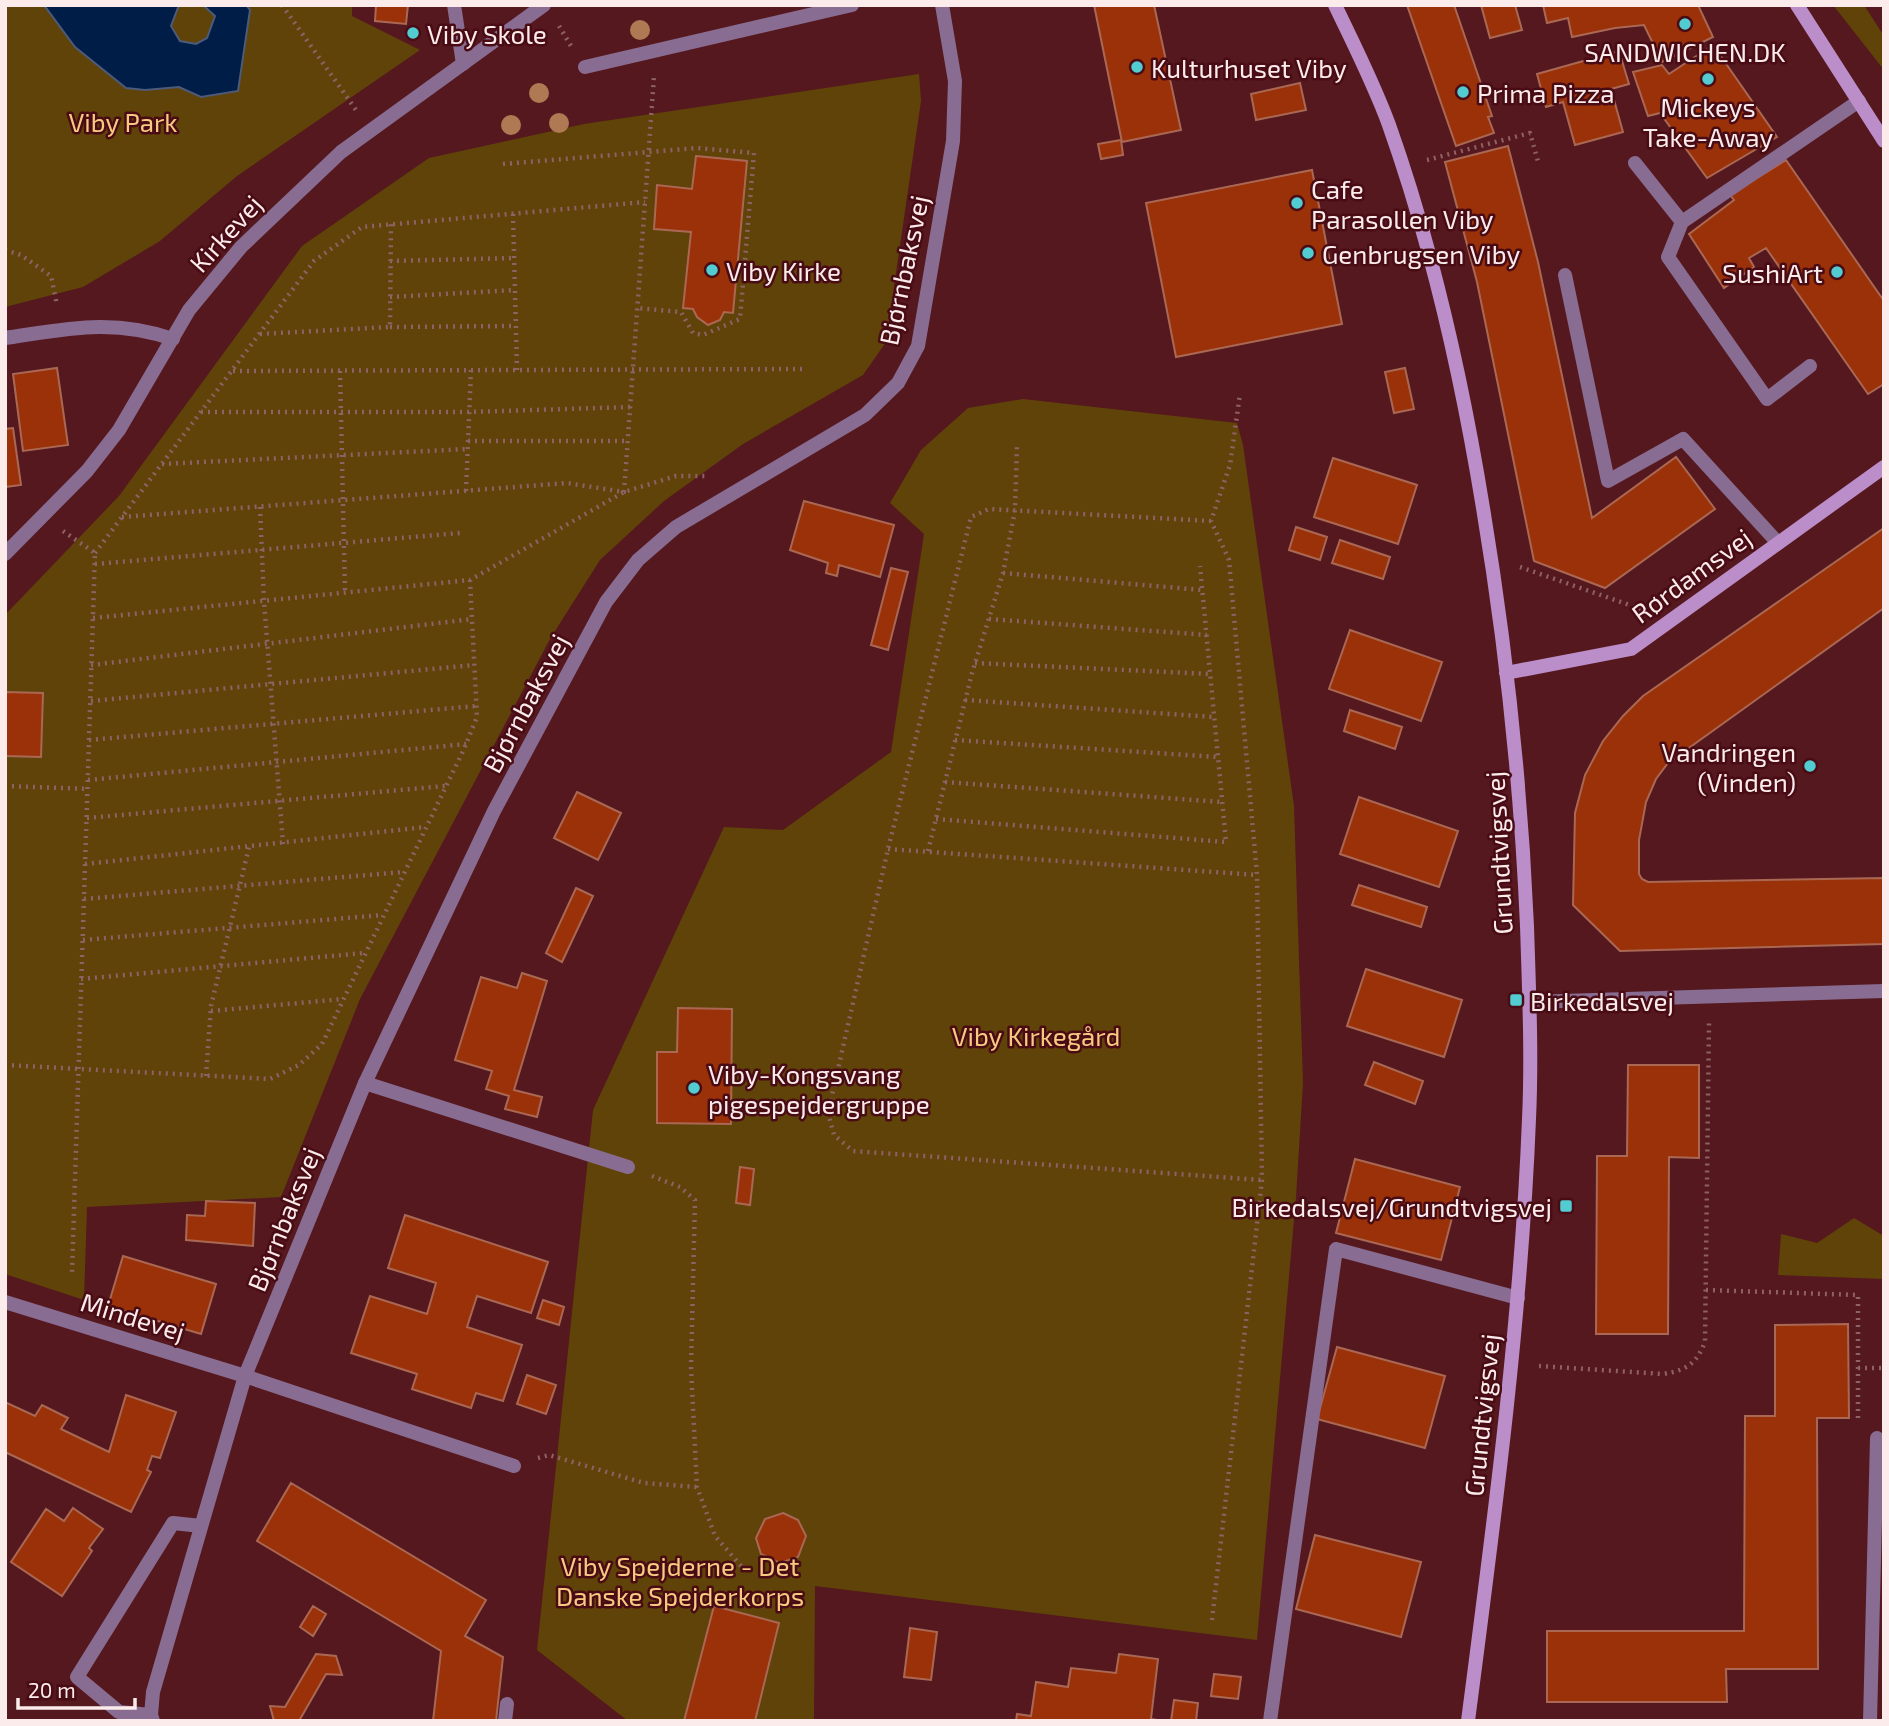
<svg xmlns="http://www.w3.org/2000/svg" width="1889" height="1726" font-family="'Exo 2',sans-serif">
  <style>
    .green { fill: #604309 }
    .water { fill: #001d48; stroke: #4b5b79; stroke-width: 2 }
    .building { fill: #9a3108; stroke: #aa6854; stroke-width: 2 }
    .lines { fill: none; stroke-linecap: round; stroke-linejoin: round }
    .path { stroke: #8e6164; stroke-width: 4.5; stroke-dasharray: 2 5; stroke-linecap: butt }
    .lane { stroke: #896c92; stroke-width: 14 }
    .street { stroke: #896c92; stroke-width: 14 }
    .secondary { stroke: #bb8dc9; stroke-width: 14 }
    .tree { fill: #af7954 }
    .poi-dot { fill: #52ccd0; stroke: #490c15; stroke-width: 2.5 }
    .labels { text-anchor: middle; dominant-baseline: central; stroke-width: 5; stroke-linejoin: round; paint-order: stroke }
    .poi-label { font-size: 26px; fill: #fbebeb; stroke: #490c15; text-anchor: start }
    .park-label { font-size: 26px; fill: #f8c980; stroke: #490c15 }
    .street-label { font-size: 26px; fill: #fbebeb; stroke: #490c15 }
  </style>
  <rect width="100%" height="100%" fill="#55181e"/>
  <path class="green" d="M 5,5 L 352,5 L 352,16 L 420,50 L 237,176 L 160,241 L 83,287 L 5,307 Z
    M 1833,5 L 1864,5 L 1884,36 L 1884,70 Z
    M 919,74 L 921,101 L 886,342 L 863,375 L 743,444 L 664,501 L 600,560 L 550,639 L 360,999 L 281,1197 L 87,1207 L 84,1300 L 5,1274 L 5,615 L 119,496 L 302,246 L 429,158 L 584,124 Z
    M 1023,399 L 1237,423 L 1243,445 L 1294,806 L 1303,1083 L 1296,1197 L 1257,1640 L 815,1586 L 814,1721 L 628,1721 L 537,1650 L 593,1110 L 724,827 L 783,830 L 891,752 L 924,534 L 890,503 L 921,450 L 968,408 Z
    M 1854,1218 L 1884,1236 L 1884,1279 L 1778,1275 L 1781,1234 L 1817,1243 Z"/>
  <path class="water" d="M 44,5 L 179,5 L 171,26 L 180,41 L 196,44 L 207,38 L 215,16 L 203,5 L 246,5 L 250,10 L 238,91 L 201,97 L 179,87 L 145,90 L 126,88 L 75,47 Z"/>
  <path class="building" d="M 376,5 L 408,5 L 406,24 L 375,21 Z
    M 1094,5 L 1154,5 L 1181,130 L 1122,142 Z
    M 1407,5 L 1454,5 L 1492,116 L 1488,117 L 1494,133 L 1456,146 Z
    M 1481,5 L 1515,5 L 1522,30 L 1490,38 Z
    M 1543,5 L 1698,5 L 1713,37 L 1662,62 L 1644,25 L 1615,28 L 1572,37 L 1568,18 L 1547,23 Z
    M 1713,45 L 1777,137 L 1707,178 L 1660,113 L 1648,116 L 1633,72 L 1662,65 L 1669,74 Z
    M 1619,51 L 1629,84 L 1611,89 L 1623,132 L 1575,145 L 1563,102 L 1546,107 L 1537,74 Z
    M 1300,83 L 1306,110 L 1256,120 L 1251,94 Z
    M 1121,140 L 1123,155 L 1101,159 L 1098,144 Z
    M 1508,146 L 1538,262 L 1592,518 L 1676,457 L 1715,509 L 1605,588 L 1534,561 L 1477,282 L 1445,162 Z
    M 696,156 L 747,161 L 733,313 L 724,312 L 720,320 L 708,325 L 697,317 L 693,309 L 683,308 L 691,232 L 654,229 L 657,185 L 692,189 Z
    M 1786,160 L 1884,301 L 1884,384 L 1868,394 L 1766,248 L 1749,258 L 1754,267 L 1724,288 L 1689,234 L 1734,200 L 1730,195 Z
    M 1312,170 L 1342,324 L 1176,357 L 1146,203 Z
    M 57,368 L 68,445 L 23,451 L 13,374 Z
    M 1405,368 L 1414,409 L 1394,413 L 1385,372 Z
    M 13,428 L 21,485 L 5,487 L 5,429 Z
    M 1333,458 L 1417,485 L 1398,544 L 1314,517 Z
    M 804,501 L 894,525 L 880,577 L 839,565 L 837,576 L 826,573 L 828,563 L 790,550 Z
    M 1296,527 L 1327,537 L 1320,560 L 1289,550 Z
    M 1884,528 L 1884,608 L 1668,763 L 1656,779 L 1646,802 L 1639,840 L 1639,874 L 1642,879 L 1648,882 L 1884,878 L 1884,944 L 1620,951 L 1573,905 L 1575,813 L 1585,775 L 1603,741 L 1623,716 L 1643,696 Z
    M 1340,540 L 1390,557 L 1383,579 L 1332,563 Z
    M 891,568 L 908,572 L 888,650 L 871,645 Z
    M 1350,630 L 1442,662 L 1421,721 L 1329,689 Z
    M 5,692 L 43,693 L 41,757 L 5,756 Z
    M 1350,710 L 1402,727 L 1395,749 L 1344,731 Z
    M 577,792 L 621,813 L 598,860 L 554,838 Z
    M 1359,797 L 1458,831 L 1439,887 L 1340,854 Z
    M 1359,885 L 1427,907 L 1421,927 L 1352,905 Z
    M 576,888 L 593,896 L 562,962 L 546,953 Z
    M 1366,969 L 1462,1000 L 1444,1057 L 1347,1026 Z
    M 522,973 L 547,981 L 514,1090 L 542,1097 L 537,1117 L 505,1109 L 509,1096 L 486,1089 L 492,1071 L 455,1060 L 481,977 L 517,988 Z
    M 678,1008 L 732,1009 L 731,1124 L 657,1123 L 657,1052 L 677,1052 Z
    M 1374,1062 L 1423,1081 L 1415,1104 L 1365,1085 Z
    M 1628,1065 L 1699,1065 L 1699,1158 L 1669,1157 L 1668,1334 L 1596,1334 L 1597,1156 L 1627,1156 Z
    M 1355,1159 L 1460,1187 L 1441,1260 L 1336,1233 Z
    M 740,1167 L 754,1169 L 750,1205 L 736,1203 Z
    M 206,1201 L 255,1203 L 253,1246 L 186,1240 L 187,1215 L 205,1216 Z
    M 405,1215 L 548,1262 L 531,1313 L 477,1296 L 467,1327 L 522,1345 L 503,1401 L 476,1393 L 471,1408 L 412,1389 L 417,1374 L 351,1353 L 370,1296 L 427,1314 L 436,1283 L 388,1268 Z
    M 123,1256 L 216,1284 L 201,1334 L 108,1306 Z
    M 543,1300 L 564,1307 L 559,1325 L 537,1318 Z
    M 1848,1324 L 1849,1418 L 1817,1418 L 1818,1669 L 1726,1669 L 1727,1702 L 1547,1702 L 1547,1631 L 1744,1631 L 1745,1416 L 1775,1416 L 1775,1325 Z
    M 1337,1347 L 1445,1376 L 1425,1448 L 1317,1419 Z
    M 527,1375 L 556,1385 L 546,1414 L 517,1404 Z
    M 126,1395 L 176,1412 L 160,1458 L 152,1456 L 147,1470 L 151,1472 L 131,1512 L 5,1452 L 5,1402 L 35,1416 L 42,1405 L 68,1418 L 61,1429 L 109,1452 Z
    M 291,1483 L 486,1600 L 465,1636 L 503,1657 L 496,1721 L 433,1721 L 441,1651 L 257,1541 Z
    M 73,1508 L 103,1529 L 89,1548 L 92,1551 L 62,1596 L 11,1562 L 46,1509 L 64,1521 Z
    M 783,1513 L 798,1520 L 806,1536 L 798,1557 L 780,1563 L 761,1554 L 756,1538 L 765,1519 Z
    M 1315,1535 L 1421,1562 L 1401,1637 L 1296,1609 Z
    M 313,1606 L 326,1614 L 313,1636 L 300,1627 Z
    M 714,1606 L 779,1623 L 755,1721 L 684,1721 Z
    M 910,1628 L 937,1632 L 931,1680 L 904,1677 Z
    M 316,1654 L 336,1656 L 342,1675 L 326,1674 L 299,1721 L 274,1721 L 270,1706 L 285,1707 Z
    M 1119,1654 L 1158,1659 L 1151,1719 L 1164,1721 L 1016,1721 L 1017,1714 L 1031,1716 L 1036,1682 L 1068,1687 L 1071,1668 L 1116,1673 Z
    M 1214,1674 L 1241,1677 L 1238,1699 L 1211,1696 Z
    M 1174,1700 L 1198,1703 L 1196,1721 L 1171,1721 Z"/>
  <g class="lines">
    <path class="path" d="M 282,5 L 356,110
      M 559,26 L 571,46
      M 1427,160 L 1530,133 L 1539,165
      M 503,164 L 697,148 L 754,153 L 740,319 L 703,335 L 693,333 L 681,312 L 637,308
      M 513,214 L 517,370
      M 5,250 L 21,255 L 51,276 L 57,305
      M 390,261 L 515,258
      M 390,297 L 515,290
      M 390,327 L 516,326
      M 260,334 L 390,327 L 391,224
      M 233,371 L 803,369
      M 340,371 L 345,592
      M 201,412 L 469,412 L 630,407
      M 468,441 L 628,441
      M 162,464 L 468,449
      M 466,491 L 471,370
      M 260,507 L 264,601 L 283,844
      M 122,517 L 567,483 L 624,492 L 654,77
      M 1211,521 L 989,509 L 971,517 L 888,849 L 828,1113 L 834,1135 L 853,1151 L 1262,1180
      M 63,531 L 95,553 L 72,1273
      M 95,553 L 314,261 L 362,227 L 645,202
      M 95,564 L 460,533
      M 1520,567 L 1641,609
      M 1003,573 L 1202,590
      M 93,618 L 470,580 L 624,492 L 676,476 L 705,476
      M 989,619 L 1207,635
      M 975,663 L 1210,674
      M 91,665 L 472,619
      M 965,700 L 1214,717
      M 91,701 L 474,665
      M 89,740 L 476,706
      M 955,740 L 1218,757
      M 88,780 L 466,744
      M 945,782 L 1222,802
      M 5,786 L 88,789
      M 87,818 L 445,786
      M 936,819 L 1226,842 L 1200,566
      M 888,849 L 1257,875
      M 928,851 L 972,673 L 1003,573 L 1015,510 L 1017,444
      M 85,864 L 425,827
      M 84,899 L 403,872
      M 83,940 L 383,915
      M 81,979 L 364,953
      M 211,1011 L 343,999
      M 5,1065 L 270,1079 L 299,1065 L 322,1044 L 464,749 L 477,717 L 470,580
      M 206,1076 L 211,1006 L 249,847
      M 652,1176 L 680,1187 L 695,1200 L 691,1368 L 697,1487 L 715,1536 L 748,1574
      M 1706,1290 L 1858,1295 L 1858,1419
      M 1539,1366 L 1663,1374 C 1687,1370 1696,1364 1705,1342 L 1709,1022
      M 1858,1368 L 1884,1368
      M 538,1458 L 549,1455 L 644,1483 L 697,1487
      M 1212,1620 L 1262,1180 L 1257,875 L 1229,560 L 1211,521 L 1230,465 L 1240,394"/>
    <path class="lane" d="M 454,5 L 463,64
      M 585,67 L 852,5
      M 1635,163 L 1682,222 L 1859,101
      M 1682,222 L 1668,257 L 1767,399 L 1810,366
      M 1565,275 L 1608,481 L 1683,439 L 1778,543
      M 365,1083 L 628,1167
      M 245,1376 L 514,1466
      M 505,1721 L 507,1704
      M 1270,1721 L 1336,1249 L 1518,1298
      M 1870,1721 L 1877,1438"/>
    <path class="street" d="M 5,338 C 67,329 112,318 173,339
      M 5,554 L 87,471 L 119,430 L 189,310 L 241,247 L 341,152 L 544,5
      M 1530,1002 L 1884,991
      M 5,1302 L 245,1376
      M 151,1715 L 119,1712 L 77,1677 L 173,1523 L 201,1526
      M 153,1721 L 151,1715 L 153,1692 L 245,1376 L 365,1083 L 494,811 L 606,602 L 638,560 L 676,527 L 865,415 L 898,383 L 918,346 L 953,141 L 955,81 L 942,5"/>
    <path class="secondary" d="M 1335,5 C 1354,45 1374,84 1389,125 C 1433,249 1462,379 1483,508 C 1506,646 1521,786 1527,926 C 1529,990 1532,1055 1529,1119 C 1521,1321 1494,1521 1468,1721
      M 1797,5 L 1884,141
      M 1506,673 L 1631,649 L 1884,467"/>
  </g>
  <g class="tree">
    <circle cx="640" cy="30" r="10"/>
    <circle cx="539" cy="93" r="10"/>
    <circle cx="559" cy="123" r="10"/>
    <circle cx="511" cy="125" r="10"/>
  </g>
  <g class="poi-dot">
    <circle cx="1685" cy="24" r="7"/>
    <circle cx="413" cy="33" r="7"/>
    <circle cx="1137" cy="67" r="7"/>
    <circle cx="1708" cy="79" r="7"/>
    <circle cx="1463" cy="92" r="7"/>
    <circle cx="1297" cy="203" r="7"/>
    <circle cx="1308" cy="253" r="7"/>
    <circle cx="712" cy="270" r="7"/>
    <circle cx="1837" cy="272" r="7"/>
    <circle cx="1810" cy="766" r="7"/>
    <rect x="1509" y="993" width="14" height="14" rx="3.5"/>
    <circle cx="694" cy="1088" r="7"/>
    <rect x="1559" y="1199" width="14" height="14" rx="3.5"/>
  </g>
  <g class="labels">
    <g class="poi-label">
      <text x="427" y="33">Viby Skole</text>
      <text x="1685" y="51" text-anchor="middle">SANDWICHEN.DK</text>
      <text x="1151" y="67">Kulturhuset Viby</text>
      <text x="1477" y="92">Prima Pizza</text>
      <text x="1708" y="106" text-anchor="middle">Mickeys<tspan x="1708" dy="30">Take-Away</tspan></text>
      <text x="1311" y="188">Cafe<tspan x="1311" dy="30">Parasollen Viby</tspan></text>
      <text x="1322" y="253">Genbrugsen Viby</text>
      <text x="726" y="270">Viby Kirke</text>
      <text x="1823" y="272" text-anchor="end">SushiArt</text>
      <text x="1796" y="751" text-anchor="end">Vandringen<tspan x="1796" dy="30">(Vinden)</tspan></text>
      <text x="1530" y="1000">Birkedalsvej</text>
      <text x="708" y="1073">Viby-Kongsvang<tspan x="708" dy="30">pigespejdergruppe</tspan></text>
      <text x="1552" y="1206" text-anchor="end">Birkedalsvej/Grundtvigsvej</text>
    </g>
    <g class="park-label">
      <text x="123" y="121">Viby Park</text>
      <text x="1036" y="1035">Viby Kirkegård</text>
      <text x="680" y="1565">Viby Spejderne - Det<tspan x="680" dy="30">Danske Spejderkorps</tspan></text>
    </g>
    <g class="street-label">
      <text transform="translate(225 233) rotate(-48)">Kirkevej</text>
      <text transform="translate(903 270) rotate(-78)">Bjørnbaksvej</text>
      <text transform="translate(1691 575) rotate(-36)">Rørdamsvej</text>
      <text transform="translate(525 703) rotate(-62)">Bjørnbaksvej</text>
      <text transform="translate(1498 853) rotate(-93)">Grundtvigsvej</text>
      <text transform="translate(283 1219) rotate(-68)">Bjørnbaksvej</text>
      <text transform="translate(133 1316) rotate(17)">Mindevej</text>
      <text transform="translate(1481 1415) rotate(-84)">Grundtvigsvej</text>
    </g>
  </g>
  <rect width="1889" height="1726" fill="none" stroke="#fbebeb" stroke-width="14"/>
  <path d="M18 1698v10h117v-10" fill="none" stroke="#fbebeb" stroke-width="3.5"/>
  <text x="28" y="1698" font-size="21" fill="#fbebeb" stroke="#490c15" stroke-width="5" paint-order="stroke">20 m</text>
</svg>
